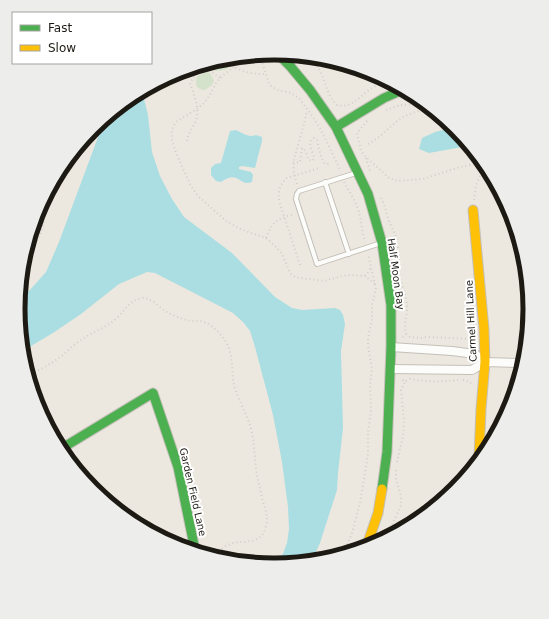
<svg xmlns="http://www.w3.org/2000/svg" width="549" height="619" font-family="'DejaVu Sans',sans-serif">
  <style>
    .green { fill: #d4e2cb }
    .water { fill: #aadee2 }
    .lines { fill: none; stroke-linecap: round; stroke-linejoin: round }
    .lane-casing { stroke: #c4c0b9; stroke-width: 6 }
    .street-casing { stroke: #c4c0b9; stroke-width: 10 }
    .fast-casing { stroke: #c4c0b9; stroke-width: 11 }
    .slow-casing { stroke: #c4c0b9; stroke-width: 11 }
    .path { stroke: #cfcecb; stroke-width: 2; stroke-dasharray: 1 3; stroke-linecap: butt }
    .lane { stroke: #fcfcfa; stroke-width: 4 }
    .street { stroke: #fcfcfa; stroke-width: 8 }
    .fast { stroke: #4caf50; stroke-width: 9 }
    .slow { stroke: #ffc107; stroke-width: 9 }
    .labels { text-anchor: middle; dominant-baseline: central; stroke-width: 4; stroke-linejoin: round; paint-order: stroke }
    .street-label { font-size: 10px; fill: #1d1a14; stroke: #fff }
    .rim { fill: none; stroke: #1d1a14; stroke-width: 5 }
  </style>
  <rect width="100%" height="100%" fill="#ede8df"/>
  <path class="green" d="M 228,62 L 230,64 L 227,69 C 220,71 214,73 209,66 Z
    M 207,72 L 210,73 L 214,81 L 212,85 L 205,90 C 195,89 195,85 197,76 Z"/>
  <path class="water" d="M 143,95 L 148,115 L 152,152 L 160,176 L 172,199 L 184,217 L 232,253 L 275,297 L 292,308 L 302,310 L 335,308 L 340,310 L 343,315 L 345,324 L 341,351 L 343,428 L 338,473 L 337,490 L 320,543 L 313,558 L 274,566 L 262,564 L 275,561 L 283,554 L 287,543 L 289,529 L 288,507 L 282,462 L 273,415 L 255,347 L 250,331 L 243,322 L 233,313 L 155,273 L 147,272 L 119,284 L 81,314 L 53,333 L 26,349 L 18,309 L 20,301 L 46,272 L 59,242 L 104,121 Z
    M 454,127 L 456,128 L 468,146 L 429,153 L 419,149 L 422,138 L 435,132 Z
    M 236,130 C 243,133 248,138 256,135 L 262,137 L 262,141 L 255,168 L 242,166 L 239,167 L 239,169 L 251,172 L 253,175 L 252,182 C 238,187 240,169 221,182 L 216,181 L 211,175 L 211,168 L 215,164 L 221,163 L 230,131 Z"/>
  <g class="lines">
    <defs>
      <path id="lane" d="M 356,173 L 299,191 L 297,194 L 296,199 L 317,264 L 381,243
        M 325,182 L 349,254"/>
      <path id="street" d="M 391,347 L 452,351 L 475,354 L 485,362
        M 391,369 L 472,370 L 485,362 L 520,363"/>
      <path id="fast" d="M 277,53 L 290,66 L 310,90 L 336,127 L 368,194 L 382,243 L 391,305 L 391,347 L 387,452 L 382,489
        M 336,127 L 384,98 L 400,91
        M 64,447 L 153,393 L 178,467 L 195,550"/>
      <path id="slow" d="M 473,210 L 484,329 L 485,362 L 481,409 L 479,456
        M 366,548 L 378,513 L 382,489"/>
    </defs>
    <use href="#lane" class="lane-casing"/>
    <use href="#street" class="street-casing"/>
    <use href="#fast" class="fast-casing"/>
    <use href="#slow" class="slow-casing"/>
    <path class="path" d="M 259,56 L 262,62 L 269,83 L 272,87 L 278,90 L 291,93 L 299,98 L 313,117 L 321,130 L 337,163 L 340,171
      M 311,60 C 315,64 319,68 321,73 C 327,85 327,96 337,105 C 352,108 358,98 369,90 C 374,86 381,84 386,82
      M 230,62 C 231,62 234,67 235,67 C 242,73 257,74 265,74
      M 234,67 L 222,76 L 216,83 L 210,95 L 204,103 L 197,109 L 176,122 L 173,127 L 172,132 L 172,140 L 176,153 L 191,186 L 198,196 L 226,221 L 240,229 L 266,238 L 276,247 L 282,254 L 290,273 L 295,277 L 301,278 L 324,281 L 342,276 L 350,275 L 365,276 L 375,284
      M 206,68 L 220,78
      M 386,110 L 400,105 L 420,104
      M 367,121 L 357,133 L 361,151 L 366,157 L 389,178 L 397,181 L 423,179 L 460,167 L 479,163
      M 187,141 C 188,133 193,128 196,121 C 200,108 194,95 190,83 L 196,74 L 200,72 L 206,67
      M 368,144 L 379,137 L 389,128 L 401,118 L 415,112 L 427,109
      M 366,158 L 370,171
      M 293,163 L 300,162 L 302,149 L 304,148 L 309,160 L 312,161 L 314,159 C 314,152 307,145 312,139 L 314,138 L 317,140 C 319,149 320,156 325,164 L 329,164
      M 344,182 C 350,193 358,204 360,217 C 362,225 362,233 365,242
      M 297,184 C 290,165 295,156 300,138 C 303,129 305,120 307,110
      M 381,198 C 385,205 386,213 389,221 C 393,230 397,237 398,247 C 400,256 398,265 399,274 C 401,284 406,293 407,304 C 408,314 403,324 406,334 L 401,338
      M 474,200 L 476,185 L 483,169
      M 266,238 C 273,220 276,220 294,214
      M 29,255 L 41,233 L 44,221 L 49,195
      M 300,265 L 280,204 C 277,194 279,185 287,178 L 319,168
      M 365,276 L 369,271 L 371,266
      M 406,334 L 410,337 L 420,338 L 429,337 L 471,339 L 473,345
      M 31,374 C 41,369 51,364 60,357 C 67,352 73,345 81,340 C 92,332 106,328 117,318 C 125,310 130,300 142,298 C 152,298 158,306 165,311 C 173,316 182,319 191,321 C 194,321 197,321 200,321 C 210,323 218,331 224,339 C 234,352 231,370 234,385 C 238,399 245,411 250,425 C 255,441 254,459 257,475 C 259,484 261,493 263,502 C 265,507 266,512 267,517 C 267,521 266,528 264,532 C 254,550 229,533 218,555
      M 463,380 L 470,382 L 472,385
      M 406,381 L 410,379 C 426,382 441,382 458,380
      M 397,462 L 403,436 L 404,420 L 401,390 L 405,382 L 401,378
      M 388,536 L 389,533 L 401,505 L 401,496 L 396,479 L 396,468
      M 344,552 L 352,533 L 360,503 L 368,454 L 368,432 L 371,411 L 370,384 L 372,369 L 368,346 L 368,339 L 372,318 L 372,305 L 376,289 L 368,254"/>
    <use href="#lane" class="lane"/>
    <use href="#street" class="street"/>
    <use href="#fast" class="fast"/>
    <use href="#slow" class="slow"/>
  </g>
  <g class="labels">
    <g class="street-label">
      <text transform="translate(396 274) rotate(82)">Half Moon Bay</text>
      <text transform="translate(471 321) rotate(-93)">Carmel Hill Lane</text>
      <text transform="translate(193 492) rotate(77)">Garden Field Lane</text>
    </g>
  </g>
  <path d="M0 0H549V619H0ZM25 309a249 249 0 1 1 498 0a249 249 0 1 1-498 0Z" fill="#ededec" fill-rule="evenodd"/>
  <path class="rim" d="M25 309a249 249 0 1 1 498 0a249 249 0 1 1-498 0Z"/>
  <rect x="12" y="12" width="140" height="52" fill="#ffffff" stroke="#a5a3a1"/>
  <rect x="20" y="25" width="20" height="6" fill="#4caf50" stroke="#a5a3a1"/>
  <text x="48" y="32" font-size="12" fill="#1d1a14">Fast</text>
  <rect x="20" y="45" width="20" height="6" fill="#ffc107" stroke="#a5a3a1"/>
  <text x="48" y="52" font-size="12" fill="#1d1a14">Slow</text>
</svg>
